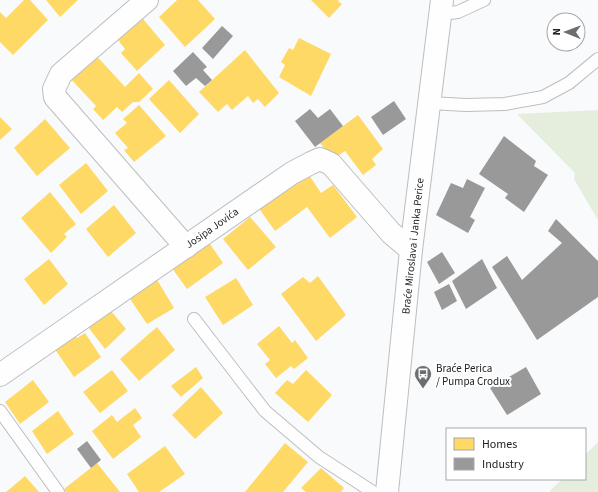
<svg xmlns="http://www.w3.org/2000/svg" width="598" height="492" font-family="'Source Sans 3',sans-serif">
  <style>
    .green { fill: #e5eedc }
    .homes { fill: #ffd966 }
    .industry { fill: #999 }
    .lines { fill: none; stroke-linecap: round; stroke-linejoin: round }
    .service-casing { stroke: #bcbec0; stroke-width: 14 }
    .minor-casing { stroke: #bcbec0; stroke-width: 24 }
    .secondary-casing { stroke: #bcbec0; stroke-width: 24 }
    .service { stroke: #fefeff; stroke-width: 12 }
    .minor { stroke: #fefeff; stroke-width: 22 }
    .secondary { stroke: #fefeff; stroke-width: 22 }
    .labels { text-anchor: middle; dominant-baseline: central; stroke-width: 4; stroke-linejoin: round; paint-order: stroke }
    .street-label { font-size: 11px; fill: #202224; stroke: #fff }
    .poi-label { font-size: 11px; fill: #202224; stroke: #fff; text-anchor: start }
  </style>
  <rect width="100%" height="100%" fill="#f8fafc"/>
  <path class="green" d="M 598,110 L 598,220 L 574,179 L 575,173 L 517,114 Z
    M 598,442 L 598,492 L 549,492 L 562,479 L 585,479 L 585,455 Z"/>
  <path class="homes" d="M 24,0 L 30,0 L 48,20 L 13,55 L 0,42 L 0,12 L 6,18 Z
    M 46,0 L 78,0 L 60,17 Z
    M 177,0 L 198,0 L 215,19 L 185,47 L 159,17 Z
    M 311,0 L 339,0 L 338,1 L 342,4 L 329,18 Z
    M 138,13 L 165,45 L 137,71 L 121,53 L 125,49 L 118,40 L 131,28 L 127,23 Z
    M 299,38 L 331,54 L 311,96 L 279,77 L 285,65 L 281,62 L 289,48 L 293,50 Z
    M 245,50 L 279,93 L 265,107 L 258,99 L 253,103 L 248,96 L 232,110 L 227,104 L 218,112 L 199,92 Z
    M 92,51 L 125,87 L 139,73 L 153,89 L 139,102 L 133,102 L 122,112 L 117,107 L 103,120 L 93,109 L 96,106 L 67,75 Z
    M 169,80 L 199,114 L 180,133 L 149,99 Z
    M 139,105 L 166,136 L 134,162 L 124,150 L 128,148 L 115,133 L 127,123 L 123,119 Z
    M 358,115 L 383,149 L 372,159 L 376,165 L 363,175 L 345,151 L 333,159 L 320,143 Z
    M 0,117 L 12,129 L 0,140 Z
    M 45,119 L 70,148 L 37,176 L 14,148 Z
    M 86,163 L 108,191 L 81,214 L 59,185 Z
    M 307,172 L 321,193 L 333,185 L 357,217 L 330,238 L 307,207 L 275,231 L 258,207 Z
    M 50,192 L 76,224 L 64,234 L 67,237 L 51,253 L 21,218 Z
    M 114,205 L 136,233 L 108,257 L 86,229 Z
    M 250,217 L 276,247 L 248,270 L 223,239 Z
    M 206,238 L 223,263 L 187,289 L 169,264 Z
    M 49,259 L 68,284 L 44,305 L 24,279 Z
    M 153,273 L 174,308 L 147,324 L 128,296 Z
    M 318,276 L 346,315 L 316,341 L 281,294 L 303,277 L 310,283 Z
    M 236,278 L 253,305 L 223,325 L 205,297 Z
    M 106,305 L 126,329 L 105,349 L 85,323 Z
    M 279,326 L 292,343 L 295,340 L 308,358 L 294,369 L 291,366 L 276,378 L 265,364 L 270,360 L 257,344 Z
    M 157,327 L 175,350 L 139,381 L 120,359 Z
    M 71,331 L 77,338 L 85,333 L 101,357 L 74,377 L 52,345 Z
    M 196,367 L 203,378 L 181,397 L 171,386 Z
    M 112,370 L 128,391 L 100,413 L 83,392 Z
    M 306,370 L 332,395 L 308,422 L 275,393 L 287,380 L 293,384 Z
    M 33,380 L 49,402 L 20,424 L 5,402 Z
    M 201,387 L 223,413 L 195,439 L 172,415 Z
    M 135,408 L 142,418 L 133,425 L 141,437 L 113,459 L 92,431 L 112,415 L 117,422 Z
    M 58,411 L 74,434 L 47,454 L 32,431 Z
    M 285,443 L 308,462 L 283,492 L 245,492 Z
    M 165,446 L 185,474 L 159,492 L 139,492 L 127,474 Z
    M 97,463 L 120,492 L 66,492 L 64,489 Z
    M 321,468 L 344,488 L 341,492 L 306,492 L 301,488 Z
    M 25,476 L 39,492 L 6,492 Z"/>
  <path class="industry" d="M 222,26 L 233,36 L 213,59 L 202,48 Z
    M 193,52 L 207,67 L 203,70 L 212,80 L 205,86 L 196,78 L 186,86 L 173,71 Z
    M 394,101 L 406,119 L 383,135 L 371,117 Z
    M 310,109 L 318,118 L 330,109 L 343,126 L 315,147 L 295,121 Z
    M 504,136 L 536,161 L 534,166 L 548,175 L 524,212 L 505,198 L 508,194 L 479,174 Z
    M 467,179 L 485,188 L 470,217 L 475,220 L 468,233 L 436,215 L 451,183 L 463,188 Z
    M 556,219 L 598,261 L 598,297 L 537,340 L 492,267 L 507,256 L 522,280 L 562,243 L 548,231 Z
    M 442,252 L 455,273 L 439,284 L 427,262 Z
    M 482,259 L 497,288 L 466,309 L 452,281 Z
    M 449,284 L 457,301 L 442,310 L 434,292 Z
    M 526,367 L 541,394 L 507,415 L 490,388 Z
    M 87,441 L 101,460 L 91,468 L 77,449 Z"/>
  <g class="lines">
    <defs>
      <path id="service" d="M 441,14 L 458,12 L 484,0
        M 430,103 L 466,105 L 505,104 L 543,97 L 569,83 L 598,59
        M 194,319 L 265,411 L 319,457 L 373,492
        M 0,411 L 58,492"/>
      <path id="minor" d="M 147,0 L 61,74 L 54,89 L 55,97 L 186,247
        M 0,375 L 292,173 L 311,163 L 320,159 L 331,164 L 391,233 L 411,250"/>
      <path id="secondary" d="M 387,492 L 411,250 L 442,0"/>
    </defs>
    <use href="#service" class="service-casing"/>
    <use href="#minor" class="minor-casing"/>
    <use href="#secondary" class="secondary-casing"/>
    <use href="#service" class="service"/>
    <use href="#minor" class="minor"/>
    <use href="#secondary" class="secondary"/>
  </g>
  <defs>
    <symbol id="bus-pin" viewBox="-11 -11 22 30"><path d="M0 17L-7.5 6A9.5 9.5 0 1 1 7.5 6Z" fill="#6c6e70" stroke="#fff"/><path d="M-5-6H5V4H4V6H2V4H-2V6H-4V4H-5ZM-3.5-4V0h7V-4ZM-3.5 1.2v1.5H-2V1.2ZM2 1.2v1.5H3.5V1.2Z" fill="#fff"/></symbol>
  </defs>
  <g fill-rule="evenodd">
    <use href="#bus-pin" x="413" y="364" width="20" height="27"/>
  </g>
  <g class="labels">
    <g class="street-label">
      <text transform="translate(212 228) rotate(-35)">Josipa Jovića</text>
      <text transform="translate(413 246) rotate(-84)">Braće Miroslava i Janka Perice</text>
    </g>
    <g class="poi-label">
      <text x="436" y="368">Braće Perica<tspan x="436" dy="13">/ Pumpa Crodux</tspan></text>
    </g>
  </g>
  <rect x="446" y="428" width="140" height="52" fill="#ffffff" stroke="#a6a7a7"/>
  <rect x="454" y="438" width="20" height="12" fill="#ffd966" stroke="#a6a7a7"/>
  <text x="482" y="448" font-size="12" fill="#202224">Homes</text>
  <rect x="454" y="458" width="20" height="12" fill="#999999" stroke="#a6a7a7"/>
  <text x="482" y="468" font-size="12" fill="#202224">Industry</text>
  <g transform="translate(566 32) rotate(271)"><circle r="19" fill="#ffffff" stroke="#a6a7a7"/>
  <path d="M0-3L7 15L0 10L-7 15Z" fill="#6c6e70"/>
  <text y="-6" font-size="11" font-weight="bold" text-anchor="middle" fill="#202224">N</text>
  </g>
</svg>
